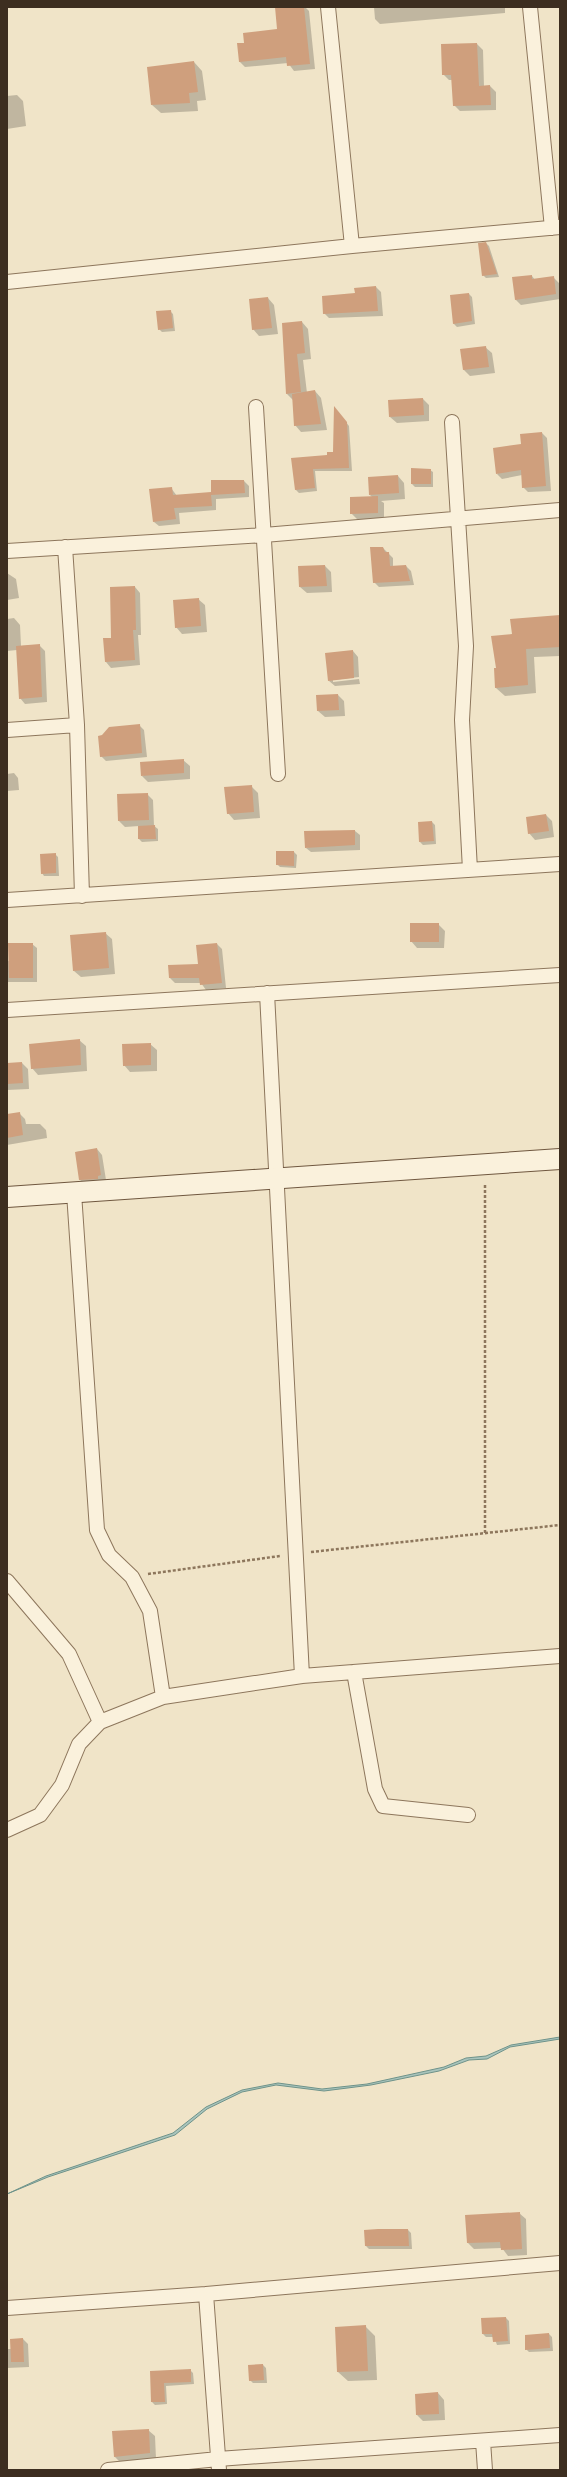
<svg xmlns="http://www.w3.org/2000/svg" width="567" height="2477" font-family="Spectral,serif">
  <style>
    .water { fill: #a9c4bc; stroke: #6f938a }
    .shadow { fill: #0003 }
    .building { fill: #cf9f7d }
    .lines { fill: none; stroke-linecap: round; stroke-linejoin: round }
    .street-casing { stroke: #8d765c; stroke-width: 16 }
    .secondary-casing { stroke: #6f573f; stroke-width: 22 }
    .path { stroke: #8d765c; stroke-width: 2.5; stroke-dasharray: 3 2; stroke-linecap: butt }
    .street { stroke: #faf1dc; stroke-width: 14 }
    .secondary { stroke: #faf1dc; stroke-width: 20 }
  </style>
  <rect width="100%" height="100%" fill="#f0e4c8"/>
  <path class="water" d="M 560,2037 L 560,2039 L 510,2047 L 487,2059 L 469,2060 L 439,2071 L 371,2085 L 324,2091 L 276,2085 L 242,2092 L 207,2109 L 175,2135 L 48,2177 L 7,2194 L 46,2176 L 173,2133 L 206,2107 L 242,2090 L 278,2083 L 322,2089 L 367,2084 L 444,2067 L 466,2058 L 486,2056 L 511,2045 Z"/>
  <path class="shadow" d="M 282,7 L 305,7 L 309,11 L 315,69 L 294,71 L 288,63 L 245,67 L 239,61 L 245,43 L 278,30 Z
    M 374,7 L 505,7 L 505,13 L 380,24 L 375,19 Z
    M 477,44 L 483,50 L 484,87 L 490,86 L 496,92 L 496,110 L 460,111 L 454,105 L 452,80 L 449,80 L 443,74 Z
    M 194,62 L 202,71 L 206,100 L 197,101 L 198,111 L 161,113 L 152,105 Z
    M 17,95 L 23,101 L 26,126 L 7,129 L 7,96 Z
    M 486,243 L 489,246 L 499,277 L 486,278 L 483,275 Z
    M 532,276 L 535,280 L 553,277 L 559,283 L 560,299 L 521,305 L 516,300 L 514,278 Z
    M 376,287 L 381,292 L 383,316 L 329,318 L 324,313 L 356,294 Z
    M 469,294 L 472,297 L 475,324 L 457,327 L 454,324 L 451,296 Z
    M 268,298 L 274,305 L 278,334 L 259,336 L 253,329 Z
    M 170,311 L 173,314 L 175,331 L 162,332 L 159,329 Z
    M 302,322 L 308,329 L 311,359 L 303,360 L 307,393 L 315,391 L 321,398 L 327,430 L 301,432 L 295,425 L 293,400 L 287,394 Z
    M 485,347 L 492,353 L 495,373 L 470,376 L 464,370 L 461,350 Z
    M 423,399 L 429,405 L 429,421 L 397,423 L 390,417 Z
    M 336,410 L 349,426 L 352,471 L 315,471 L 317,491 L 299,493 L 296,490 L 293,459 L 328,456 L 334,453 Z
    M 542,433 L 547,438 L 551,491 L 528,492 L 523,487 L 522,475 L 502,479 L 497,474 Z
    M 430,470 L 433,472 L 433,487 L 415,487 L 412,484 Z
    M 398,476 L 404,483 L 405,499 L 381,501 L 384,503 L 384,519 L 358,520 L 351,513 L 372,497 L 370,495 Z
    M 244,481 L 249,486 L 249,497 L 216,499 L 216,510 L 179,513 L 180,524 L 159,526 L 154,522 L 171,488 L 177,496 L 212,493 Z
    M 383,548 L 393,558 L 393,566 L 406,566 L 411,571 L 414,585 L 379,587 L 374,582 Z
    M 325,566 L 331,572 L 332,592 L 307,593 L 300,587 Z
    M 7,573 L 16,579 L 19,598 L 7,600 Z
    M 135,587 L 140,593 L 141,635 L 138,635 L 140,665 L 111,668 L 106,662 L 112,638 Z
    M 198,599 L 205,605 L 207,632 L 182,634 L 176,627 Z
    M 560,616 L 560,656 L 534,657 L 536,693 L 505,696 L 496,688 L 497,669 L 513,635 Z
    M 14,618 L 20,625 L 21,646 L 39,645 L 45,651 L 47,702 L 25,704 L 20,698 L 17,650 L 7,651 L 7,619 Z
    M 353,651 L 358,657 L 359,677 L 333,680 L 333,682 L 359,679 L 360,684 L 335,686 L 329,681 Z
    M 338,695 L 344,701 L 345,716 L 325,717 L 318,711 Z
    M 139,725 L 144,730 L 147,757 L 106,761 L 101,756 Z
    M 183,760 L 190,766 L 190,779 L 148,782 L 142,776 Z
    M 14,773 L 18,778 L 19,790 L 7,791 L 7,774 Z
    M 251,786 L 258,793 L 260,818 L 234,820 L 228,813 Z
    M 147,794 L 153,800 L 154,826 L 158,829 L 158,841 L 142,842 L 139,839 L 139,826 L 125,827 L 119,821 Z
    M 546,815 L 552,821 L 554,837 L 535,840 L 529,833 Z
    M 432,822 L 435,825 L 436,844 L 423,845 L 420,842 Z
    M 355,831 L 360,835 L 360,850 L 311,852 L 306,848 Z
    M 294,852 L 297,855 L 296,868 L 280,867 L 277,864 Z
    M 55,854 L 58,857 L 59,876 L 44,876 L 42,873 Z
    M 438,924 L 445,931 L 444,948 L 417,948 L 411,941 Z
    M 105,933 L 112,939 L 115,974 L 81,977 L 74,971 Z
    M 32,944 L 37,948 L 37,982 L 7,982 L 7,962 Z
    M 217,944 L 222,949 L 226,988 L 206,990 L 201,983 L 175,983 L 170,978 L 199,965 Z
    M 79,1040 L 86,1046 L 87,1071 L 38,1075 L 32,1068 Z
    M 150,1044 L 157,1050 L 157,1071 L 130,1072 L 124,1065 Z
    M 22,1063 L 28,1069 L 29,1089 L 7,1090 L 7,1064 Z
    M 19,1113 L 25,1119 L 26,1124 L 40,1124 L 46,1130 L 47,1138 L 7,1145 L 7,1115 Z
    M 97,1149 L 102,1155 L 106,1180 L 86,1185 L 80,1180 L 76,1152 Z
    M 519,2213 L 526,2219 L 527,2255 L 508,2256 L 502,2248 L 474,2249 L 468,2243 Z
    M 408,2230 L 411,2233 L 412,2249 L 369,2249 L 366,2246 L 365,2231 Z
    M 506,2318 L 509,2321 L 510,2344 L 497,2345 L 494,2337 L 486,2337 L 483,2334 L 482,2319 Z
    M 365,2326 L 375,2336 L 377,2380 L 348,2381 L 338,2372 Z
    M 549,2334 L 552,2337 L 553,2351 L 529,2352 L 526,2349 Z
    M 23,2339 L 28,2344 L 29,2367 L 7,2368 L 7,2349 L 11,2349 Z
    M 263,2365 L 266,2368 L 267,2383 L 253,2383 L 250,2380 Z
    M 190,2370 L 193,2373 L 194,2384 L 166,2386 L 167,2404 L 155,2405 L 152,2402 L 151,2372 Z
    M 438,2393 L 444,2400 L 445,2420 L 423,2421 L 417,2415 Z
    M 148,2430 L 155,2436 L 156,2459 L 121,2463 L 115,2457 L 113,2432 Z"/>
  <path class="building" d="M 275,7 L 304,7 L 310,64 L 287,66 L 286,57 L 239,62 L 237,43 L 244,43 L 243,33 L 277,29 Z
    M 477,43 L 479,86 L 490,85 L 491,105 L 453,106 L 451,75 L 442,75 L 441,44 Z
    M 194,61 L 198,92 L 189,93 L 190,103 L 151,105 L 147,67 Z
    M 486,242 L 497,274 L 482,276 L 478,243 Z
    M 532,275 L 532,279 L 554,276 L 556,294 L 515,300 L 512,277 Z
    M 376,286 L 378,311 L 323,314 L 322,296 L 355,293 L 354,288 Z
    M 469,293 L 472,321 L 453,324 L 450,295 Z
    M 268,297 L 272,328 L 252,330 L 249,299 Z
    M 171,310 L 173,328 L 158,330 L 156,311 Z
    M 302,321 L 305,353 L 297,354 L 301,392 L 286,394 L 282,323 Z
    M 486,346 L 489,367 L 463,370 L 460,349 Z
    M 315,390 L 321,424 L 294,426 L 292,394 Z
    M 423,398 L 424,415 L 389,417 L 388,400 Z
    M 334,406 L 347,422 L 349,468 L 313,469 L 315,488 L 295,490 L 291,458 L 327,455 L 327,452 L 333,452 Z
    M 542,432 L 546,486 L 522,488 L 521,470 L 496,474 L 493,448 L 521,444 L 520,434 Z
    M 411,468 L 431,469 L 431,484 L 411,484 Z
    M 398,475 L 399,493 L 369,495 L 368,477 Z
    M 211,480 L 244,480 L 245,493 L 211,495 L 212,506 L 174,508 L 176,519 L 153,522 L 149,489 L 172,487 L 173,495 L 211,492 Z
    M 378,496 L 378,513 L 350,514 L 350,497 Z
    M 370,547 L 383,547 L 385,552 L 389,552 L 390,566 L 406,565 L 410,581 L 373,583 Z
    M 325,565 L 327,586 L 299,587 L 298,566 Z
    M 135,586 L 136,630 L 133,630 L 135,660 L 105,662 L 103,638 L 111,638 L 110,587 Z
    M 199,598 L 201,626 L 175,628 L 173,600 Z
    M 560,615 L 560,647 L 526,649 L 528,685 L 495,688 L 494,668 L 496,668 L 491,636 L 512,634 L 510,619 Z
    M 40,644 L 42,697 L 19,699 L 16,646 Z
    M 353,650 L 354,678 L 328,681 L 325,653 Z
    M 338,694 L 339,710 L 317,711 L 316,695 Z
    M 140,724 L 142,753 L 100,757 L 98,736 L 102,735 L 109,727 Z
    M 184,759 L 184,773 L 141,776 L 140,762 Z
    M 252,785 L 254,812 L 227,814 L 224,787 Z
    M 148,793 L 149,820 L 118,821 L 117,794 Z
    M 546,814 L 549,831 L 528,834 L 526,817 Z
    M 432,821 L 434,841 L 419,842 L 418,822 Z
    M 155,825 L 156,839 L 138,839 L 138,826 Z
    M 355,830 L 355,845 L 305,848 L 304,831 Z
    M 276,851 L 294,851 L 294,866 L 276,865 Z
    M 56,853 L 56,873 L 41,874 L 40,854 Z
    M 410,923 L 439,923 L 439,942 L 410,942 Z
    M 106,932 L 109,968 L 73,971 L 70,935 Z
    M 8,943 L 33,943 L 33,978 L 9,978 Z
    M 217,943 L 222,983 L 200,985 L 199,978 L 169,978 L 168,965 L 198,964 L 196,945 Z
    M 80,1039 L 81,1065 L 31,1069 L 29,1044 Z
    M 151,1043 L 151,1065 L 123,1066 L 122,1044 Z
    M 22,1062 L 23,1083 L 7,1084 L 7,1063 Z
    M 20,1112 L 23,1135 L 7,1138 L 7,1114 Z
    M 97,1148 L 101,1175 L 98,1176 L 98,1179 L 79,1180 L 75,1152 Z
    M 520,2212 L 522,2249 L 501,2250 L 500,2242 L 467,2243 L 465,2215 Z
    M 378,2229 L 408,2229 L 409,2246 L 365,2246 L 364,2230 Z
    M 506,2317 L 508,2341 L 493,2342 L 492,2334 L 482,2334 L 481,2318 Z
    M 366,2325 L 368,2371 L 337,2372 L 335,2327 Z
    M 549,2333 L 550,2348 L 525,2350 L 525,2335 Z
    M 23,2338 L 24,2362 L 11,2362 L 10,2339 Z
    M 263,2364 L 264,2380 L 249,2381 L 248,2365 Z
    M 191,2369 L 191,2382 L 164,2383 L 165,2402 L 151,2402 L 150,2371 Z
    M 438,2392 L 439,2414 L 416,2415 L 415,2394 Z
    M 149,2429 L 150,2453 L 114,2457 L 112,2431 Z"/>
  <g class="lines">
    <defs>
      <path id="street" d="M 530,7 L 552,228
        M 352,246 L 560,227
        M 7,282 L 352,246 L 328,7
        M 256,407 L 278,774
        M 452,422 L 466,646 L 462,720 L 470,870
        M 65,547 L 77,725 L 82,896
        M 7,551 L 264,535 L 560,510
        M 7,730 L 77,725
        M 7,900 L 560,864
        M 267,993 L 302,1676
        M 7,1010 L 560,975
        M 74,1193 L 97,1530 L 109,1555 L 132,1577 L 150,1611 L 163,1697
        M 7,1581 L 69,1654 L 100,1722
        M 354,1672 L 375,1789 L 383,1806 L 468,1815
        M 7,1830 L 40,1815 L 62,1785 L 79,1744 L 100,1722 L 163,1697 L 302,1676 L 560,1656
        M 206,2294 L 219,2470
        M 7,2308 L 206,2294 L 560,2263
        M 483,2441 L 485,2470
        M 108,2470 L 218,2459 L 560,2435"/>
      <path id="secondary" d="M 7,1197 L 560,1159"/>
    </defs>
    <use href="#street" class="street-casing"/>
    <use href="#secondary" class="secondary-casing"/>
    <path class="path" d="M 485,1533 L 485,1183
      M 311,1552 L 560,1525
      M 148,1574 L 280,1556"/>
    <use href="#street" class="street"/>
    <use href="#secondary" class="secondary"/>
  </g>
  <rect width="567" height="2477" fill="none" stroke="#3d2e20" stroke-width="16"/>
</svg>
